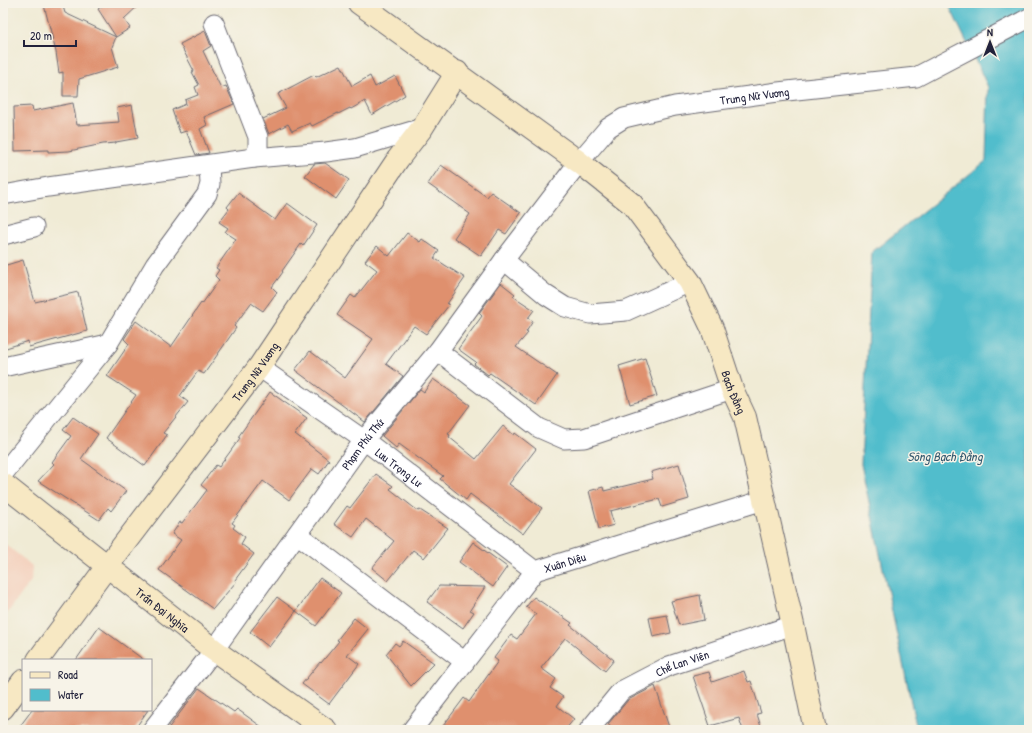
<svg xmlns="http://www.w3.org/2000/svg" width="1032" height="733" font-family="'Patrick Hand',sans-serif">
  <style>
    .built { fill: #f4d3c0 }
    .water { fill: #51bdcc; stroke: #3a7084 }
    .building { fill: #df906e }
    .lines { fill: none; stroke-linecap: round; stroke-linejoin: round }
    .street-casing { stroke: #6a6871; stroke-width: 21 }
    .secondary-casing { stroke: #6a6871; stroke-width: 24 }
    .street { stroke: #fff; stroke-width: 19 }
    .secondary { stroke: #f7e8c3; stroke-width: 22 }
    .labels { text-anchor: middle; dominant-baseline: central; stroke-width: 3; stroke-linejoin: round; paint-order: stroke }
    .street-label { font-size: 12px; fill: #22223b; stroke: #f7f3e8 }
    .water-label { font-size: 13px; font-style: italic; fill: #32586e; stroke: #f7f3e8 }
  </style>
  <rect width="100%" height="100%" fill="#f7f3e8"/>
  <filter id="ink" filterUnits="userSpaceOnUse"><feTurbulence type="fractalNoise" baseFrequency=".025" numOctaves="2"/><feDisplacementMap in="SourceGraphic" scale="8" xChannelSelector="R" yChannelSelector="G"/><feConvolveMatrix kernelMatrix="1 2 1 2 8 2 1 2 1" color-interpolation-filters="sRGB"/></filter>
  <filter id="wash" filterUnits="userSpaceOnUse"><feTurbulence type="fractalNoise" baseFrequency=".012" numOctaves="4" result="noise"/><feDisplacementMap in="SourceGraphic" scale="16" xChannelSelector="R" yChannelSelector="G"/><feGaussianBlur stdDeviation="0.9" result="paint"/><feColorMatrix in="noise" values="0 0 0 0 0 0 0 0 0 0 0 0 0 0 0 0 0 1.4 0 .05"/><feComposite in="paint" operator="in"/></filter>
  <g filter="url(#wash)">
    <rect width="100%" height="100%" fill="#f0ebd5"/>
    <path class="built" d="M 3,542 L 32,566 L 31,581 L 3,619 Z"/>
    <path class="water" d="M 948,3 L 1029,3 L 1029,730 L 917,730 L 861,464 L 872,252 L 986,161 L 988,87 Z"/>
    <g id="blocks">
      <path class="building" d="M 52,3 L 62,3 L 65,13 L 116,37 L 112,47 L 118,67 L 79,79 L 78,96 L 63,96 L 63,72 L 59,73 L 56,52 L 44,5 Z
        M 106,3 L 141,3 L 124,19 L 130,28 L 116,37 L 98,9 Z
        M 205,31 L 211,46 L 203,51 L 221,88 L 226,86 L 234,104 L 204,117 L 207,125 L 200,129 L 209,153 L 196,155 L 186,131 L 180,133 L 172,110 L 186,104 L 185,100 L 198,95 L 195,87 L 199,85 L 192,72 L 194,71 L 180,44 Z
        M 341,65 L 352,86 L 370,76 L 375,87 L 395,76 L 405,95 L 372,115 L 365,101 L 351,109 L 350,108 L 338,114 L 338,113 L 312,126 L 310,123 L 292,131 L 288,124 L 269,134 L 263,119 L 286,108 L 278,94 L 314,75 L 316,77 Z
        M 73,103 L 77,125 L 119,122 L 117,108 L 132,105 L 138,138 L 116,142 L 116,143 L 103,144 L 69,151 L 48,152 L 48,150 L 15,151 L 14,107 L 32,106 L 33,111 Z
        M 325,163 L 349,180 L 336,199 L 305,176 L 314,164 Z
        M 441,165 L 487,197 L 491,192 L 521,213 L 506,234 L 499,230 L 481,256 L 454,238 L 470,214 L 428,184 Z
        M 238,193 L 275,220 L 287,203 L 317,225 L 303,246 L 301,244 L 282,271 L 283,272 L 272,287 L 277,292 L 263,311 L 251,303 L 234,326 L 236,328 L 204,374 L 198,371 L 180,396 L 188,402 L 163,433 L 167,435 L 145,466 L 106,438 L 136,395 L 107,376 L 129,344 L 124,339 L 136,321 L 171,347 L 201,303 L 202,304 L 219,280 L 215,276 L 219,270 L 216,268 L 236,239 L 225,232 L 228,228 L 219,222 L 229,209 L 227,207 Z
        M 407,233 L 420,242 L 422,239 L 439,251 L 434,258 L 465,278 L 447,304 L 449,305 L 426,334 L 414,326 L 386,364 L 403,376 L 365,422 L 295,370 L 310,351 L 345,378 L 373,339 L 337,315 L 351,295 L 355,298 L 377,270 L 365,261 L 377,246 L 389,256 Z
        M 23,260 L 35,302 L 78,292 L 87,331 L 29,347 L 28,341 L 3,349 L 3,266 Z
        M 501,283 L 515,294 L 513,296 L 534,310 L 528,318 L 533,321 L 526,332 L 528,333 L 516,347 L 557,375 L 536,405 L 490,373 L 488,375 L 474,364 L 476,362 L 458,349 L 482,316 L 479,313 Z
        M 645,358 L 657,396 L 630,404 L 619,366 Z
        M 433,379 L 470,405 L 448,434 L 450,435 L 449,437 L 476,459 L 503,426 L 514,435 L 515,433 L 536,449 L 509,484 L 542,508 L 523,534 L 470,494 L 466,500 L 440,479 L 443,476 L 399,444 L 396,448 L 382,436 L 420,389 L 424,392 Z
        M 270,392 L 307,418 L 295,434 L 329,460 L 319,474 L 312,469 L 289,500 L 263,481 L 232,523 L 235,525 L 233,528 L 245,537 L 241,544 L 254,554 L 235,580 L 236,582 L 213,609 L 159,570 L 181,540 L 172,534 L 180,522 L 182,523 L 207,490 L 201,485 L 216,465 L 219,467 L 240,438 L 238,437 Z
        M 73,417 L 98,434 L 81,459 L 126,491 L 111,511 L 108,508 L 99,520 L 38,481 L 54,464 L 52,462 L 71,436 L 63,430 Z
        M 679,464 L 689,499 L 662,507 L 659,499 L 610,511 L 614,525 L 599,529 L 589,491 L 603,487 L 604,491 L 653,479 L 651,472 Z
        M 376,474 L 393,486 L 390,489 L 418,511 L 420,510 L 448,528 L 424,558 L 413,550 L 388,581 L 372,568 L 394,541 L 366,519 L 353,537 L 334,524 L 347,506 L 350,508 Z
        M 473,542 L 507,567 L 493,587 L 459,562 Z
        M 320,578 L 341,593 L 316,626 L 296,611 Z
        M 439,586 L 485,587 L 470,610 L 474,612 L 463,628 L 427,602 Z
        M 700,595 L 704,620 L 679,625 L 671,601 Z
        M 277,597 L 296,611 L 269,647 L 250,632 Z
        M 534,597 L 572,623 L 570,625 L 614,660 L 605,671 L 565,638 L 541,668 L 556,679 L 550,688 L 563,697 L 557,706 L 574,719 L 565,730 L 440,730 L 464,698 L 469,702 L 498,661 L 494,658 L 511,635 L 517,639 L 536,614 L 526,607 Z
        M 667,615 L 671,633 L 653,637 L 649,618 Z
        M 354,618 L 368,629 L 347,655 L 359,664 L 329,704 L 302,684 L 320,662 L 321,663 L 339,641 L 337,640 Z
        M 99,627 L 144,660 L 76,660 Z
        M 403,641 L 434,663 L 411,686 L 386,654 L 395,643 L 399,646 Z
        M 744,671 L 748,682 L 751,681 L 761,713 L 757,714 L 762,730 L 743,730 L 739,718 L 710,726 L 693,676 L 709,672 L 712,682 Z
        M 655,686 L 670,730 L 613,730 L 608,724 L 628,700 Z
        M 199,688 L 234,712 L 237,709 L 266,730 L 167,730 Z
        M 32,710 L 148,710 L 134,730 L 17,730 Z"/>
    </g>
  </g>
  <g filter="url(#ink)">
    <use href="#blocks" fill-opacity="0" stroke="#6a6871" stroke-width="1"/>
    <g class="lines">
      <defs>
        <g id="street">
          <path d="M 214,23 L 258,137 L 258,148 L 254,158"/>
          <path d="M 3,195 L 48,187 L 254,158 L 326,152 L 355,148 L 422,128"/>
          <path d="M 3,235 L 34,227"/>
          <path d="M 504,260 L 546,295 L 565,307 L 590,314 L 626,311 L 690,282"/>
          <path d="M 438,351 L 539,428 L 564,439 L 584,438 L 732,389"/>
          <path d="M 3,367 L 108,344"/>
          <path id="s1" d="M 259,367 L 364,440 L 535,571"/>
          <path d="M 3,474 L 108,344 L 155,265 L 207,194 L 210,184 L 209,165"/>
          <path d="M 297,534 L 465,662"/>
          <path id="s2" d="M 152,730 L 214,650 L 364,440 L 438,351 L 504,260 L 579,162 L 608,128 L 624,118 L 675,106 L 778,92 L 916,77 L 1029,18"/>
          <path id="s3" d="M 412,730 L 535,571 L 764,500"/>
          <path id="s4" d="M 589,730 L 621,691 L 669,666 L 793,625"/>
        </g>
        <g id="secondary">
          <path id="s5" d="M 359,3 L 579,162 L 632,204 L 690,282 L 712,328 L 732,389 L 745,417 L 793,625 L 815,730"/>
          <path id="s6" d="M 3,484 L 214,650 L 326,730"/>
          <path id="s7" d="M 38,660 L 108,565 L 259,367 L 398,159 L 422,128 L 457,72"/>
          <path d="M 3,708 L 23,681"/>
        </g>
      </defs>
      <use href="#street" class="street-casing"/>
      <use href="#secondary" class="secondary-casing"/>
      <use href="#street" class="street"/>
      <use href="#secondary" class="secondary"/>
    </g>
  </g>
  <g class="labels">
    <g class="street-label">
      <text stroke="none"><textPath href="#s2" startOffset="907">Trưng Nữ Vương</textPath></text>
      <text stroke="none"><textPath href="#s7" startOffset="361">Trưng Nữ Vương</textPath></text>
      <text stroke="none"><textPath href="#s5" startOffset="555">Bạch Đằng</textPath></text>
      <text stroke="none"><textPath href="#s2" startOffset="355">Phạm Phú Thứ</textPath></text>
      <text stroke="none"><textPath href="#s1" startOffset="172">Lưu Trọng Lư</textPath></text>
      <text stroke="none"><textPath href="#s3" startOffset="232">Xuân Diệu</textPath></text>
      <text stroke="none"><textPath href="#s6" startOffset="203">Trần Đại Nghĩa</textPath></text>
      <text stroke="none"><textPath href="#s4" startOffset="118">Chế Lan Viên</textPath></text>
    </g>
    <g class="water-label">
      <text x="945" y="456">Sông Bạch Đằng</text>
    </g>
  </g>
  <rect width="1032" height="733" fill="none" stroke="#f7f3e8" stroke-width="16"/>
  <rect x="22" y="659" width="130" height="52" fill="#f7f3e8" stroke="#a29fa3"/>
  <rect x="30" y="672" width="20" height="6" fill="#f7e8c3" stroke="#a29fa3"/>
  <text x="58" y="679" font-size="12" fill="#22223b">Road</text>
  <rect x="30" y="689" width="20" height="12" fill="#51bdcc" stroke="#a29fa3"/>
  <text x="58" y="699" font-size="12" fill="#22223b">Water</text>
  <g transform="translate(990 42)" stroke="#f7f3e8" stroke-width="3" paint-order="stroke">
  <path d="M0-3L7 15L0 10L-7 15Z" fill="#22223b"/>
  <text y="-6" font-size="11" font-weight="bold" text-anchor="middle" fill="#22223b">N</text>
  </g>
  <path d="M24 40v6h52v-6" fill="none" stroke="#22223b" stroke-width="2"/>
  <text x="30" y="40" font-size="12" fill="#22223b" stroke="#f7f3e8" stroke-width="3" paint-order="stroke">20 m</text>
</svg>
